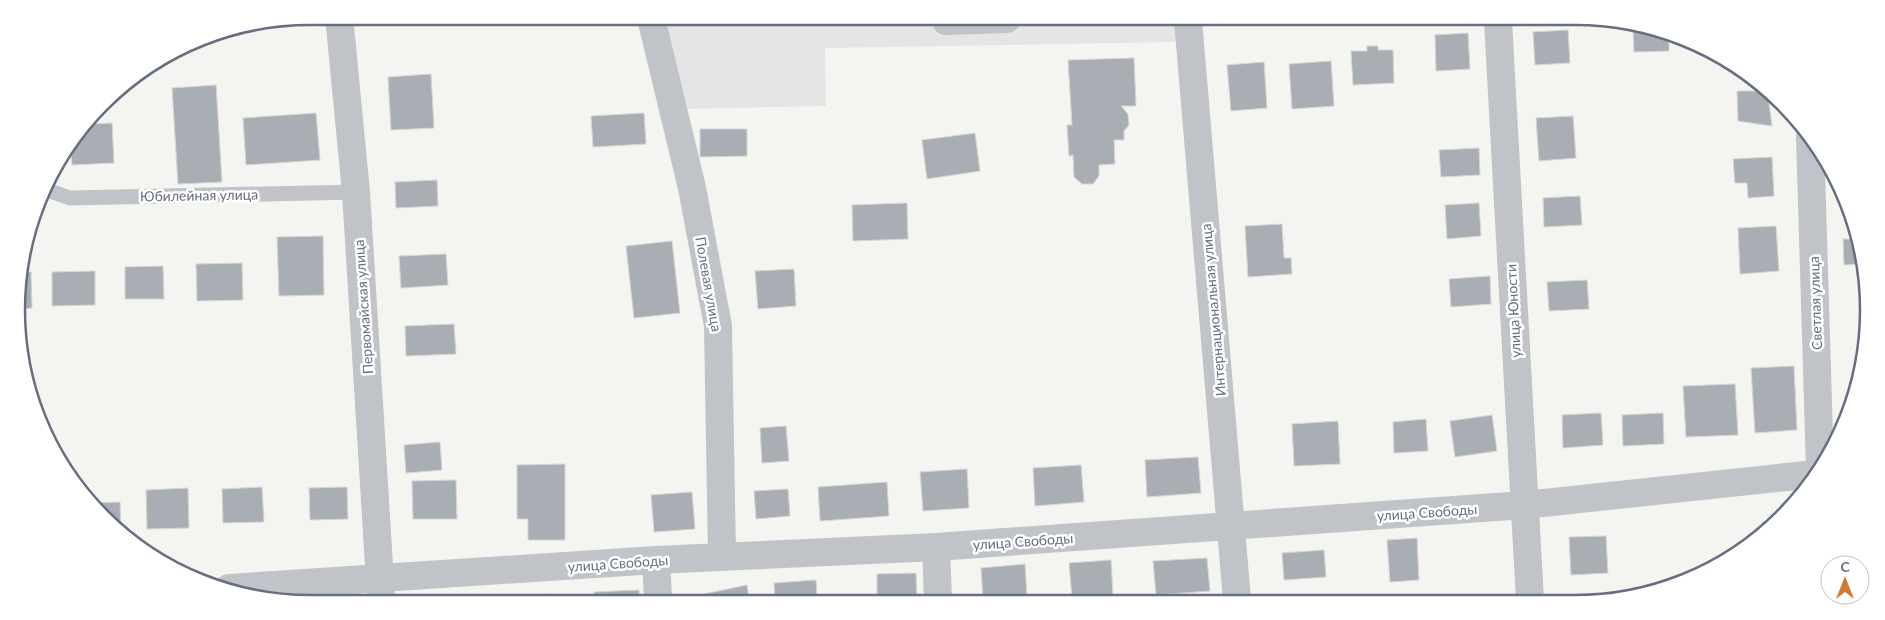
<svg xmlns="http://www.w3.org/2000/svg" width="1885" height="620" font-family="Lato,sans-serif">
  <style>
    .built { fill: #e5e5e5 }
    .building { fill: #a9aeb5; stroke: #d5d6d4 }
    .lines { fill: none; stroke-linecap: round; stroke-linejoin: round }
    .lane { stroke: #c0c3c7; stroke-width: 15 }
    .street { stroke: #c0c3c7; stroke-width: 28 }
    .labels { text-anchor: middle; dominant-baseline: central; stroke-width: 5; stroke-linejoin: round; paint-order: stroke }
    .street-label { font-size: 14px; fill: #666f80; stroke: #fff }
    .rim { fill: none; stroke: #666f80; stroke-width: 2.5 }
  </style>
  <rect width="100%" height="100%" fill="#f4f5f1"/>
  <path class="built" d="M 664,18 L 1177,20 L 1178,42 L 825,48 L 826,106 L 683,109 Z"/>
  <path class="building" d="M 1649,29 L 1669,37 L 1669,51 L 1634,52 L 1633,30 Z
    M 1568,30 L 1570,63 L 1535,65 L 1533,32 Z
    M 1468,33 L 1470,69 L 1436,71 L 1435,35 Z
    M 1367,46 L 1378,46 L 1378,50 L 1393,50 L 1394,83 L 1353,85 L 1351,51 L 1367,51 Z
    M 1134,58 L 1136,106 L 1121,106 L 1128,114 L 1129,125 L 1124,131 L 1124,140 L 1114,140 L 1115,164 L 1099,165 L 1099,176 L 1093,184 L 1082,184 L 1074,177 L 1073,155 L 1069,156 L 1067,125 L 1072,125 L 1068,60 Z
    M 1331,61 L 1334,106 L 1292,109 L 1289,64 Z
    M 1264,62 L 1267,108 L 1231,111 L 1227,65 Z
    M 431,74 L 434,128 L 391,130 L 388,77 Z
    M 216,85 L 222,182 L 178,184 L 172,88 Z
    M 1737,91 L 1763,91 L 1768,96 L 1772,126 L 1738,121 Z
    M 316,113 L 320,160 L 246,165 L 243,118 Z
    M 644,113 L 646,144 L 593,147 L 591,116 Z
    M 1573,116 L 1576,158 L 1539,161 L 1536,118 Z
    M 112,123 L 114,163 L 72,165 L 71,148 L 90,124 Z
    M 700,129 L 747,129 L 747,156 L 700,157 Z
    M 975,133 L 980,171 L 927,179 L 922,140 Z
    M 1479,148 L 1480,175 L 1441,177 L 1439,150 Z
    M 1772,157 L 1774,196 L 1748,198 L 1747,183 L 1735,183 L 1733,159 Z
    M 437,180 L 438,206 L 396,208 L 395,182 Z
    M 1580,196 L 1582,225 L 1544,227 L 1543,198 Z
    M 907,203 L 908,239 L 853,241 L 852,205 Z
    M 1479,203 L 1481,236 L 1447,239 L 1445,205 Z
    M 1282,224 L 1284,258 L 1291,258 L 1292,274 L 1248,277 L 1245,226 Z
    M 1776,226 L 1779,271 L 1740,274 L 1738,228 Z
    M 323,236 L 324,295 L 279,296 L 277,237 Z
    M 1843,239 L 1857,239 L 1863,253 L 1863,264 L 1844,265 Z
    M 672,241 L 680,313 L 634,318 L 626,246 Z
    M 446,254 L 448,285 L 401,288 L 399,256 Z
    M 242,263 L 243,300 L 197,301 L 196,264 Z
    M 163,266 L 164,299 L 125,299 L 125,267 Z
    M 794,269 L 796,306 L 758,309 L 755,271 Z
    M 95,271 L 95,305 L 52,306 L 52,272 Z
    M 19,272 L 31,272 L 32,308 L 21,309 Z
    M 1490,276 L 1491,304 L 1451,307 L 1449,279 Z
    M 1587,280 L 1589,309 L 1549,311 L 1547,282 Z
    M 454,324 L 456,354 L 406,356 L 405,326 Z
    M 1794,366 L 1797,430 L 1755,433 L 1751,368 Z
    M 1735,384 L 1738,435 L 1686,437 L 1683,386 Z
    M 1601,413 L 1603,445 L 1563,448 L 1562,415 Z
    M 1663,413 L 1664,444 L 1623,446 L 1622,415 Z
    M 1492,415 L 1497,451 L 1455,457 L 1450,421 Z
    M 1426,419 L 1428,451 L 1394,453 L 1393,422 Z
    M 1338,421 L 1340,464 L 1294,466 L 1292,424 Z
    M 786,426 L 789,461 L 762,463 L 760,428 Z
    M 440,442 L 442,470 L 406,473 L 404,445 Z
    M 1198,457 L 1201,493 L 1147,497 L 1145,460 Z
    M 565,464 L 565,540 L 528,540 L 528,519 L 517,519 L 517,465 Z
    M 1081,465 L 1084,502 L 1035,506 L 1033,468 Z
    M 967,469 L 969,508 L 923,511 L 920,472 Z
    M 456,480 L 457,519 L 413,519 L 412,481 Z
    M 887,482 L 889,516 L 820,521 L 818,487 Z
    M 262,487 L 264,522 L 223,523 L 222,489 Z
    M 347,487 L 348,519 L 310,520 L 309,488 Z
    M 188,488 L 189,528 L 147,529 L 146,490 Z
    M 788,489 L 790,516 L 756,519 L 754,491 Z
    M 692,492 L 695,529 L 654,532 L 651,495 Z
    M 120,502 L 121,530 L 92,503 Z
    M 1762,522 L 1776,522 L 1763,535 Z
    M 1606,536 L 1608,573 L 1571,575 L 1569,537 Z
    M 1417,538 L 1419,580 L 1390,582 L 1387,540 Z
    M 1324,550 L 1326,577 L 1284,580 L 1282,553 Z
    M 1207,558 L 1210,591 L 1156,595 L 1153,561 Z
    M 1111,560 L 1113,595 L 1072,598 L 1069,563 Z
    M 1025,564 L 1027,597 L 983,600 L 981,568 Z
    M 916,573 L 917,600 L 877,599 L 877,574 Z
    M 816,580 L 817,599 L 775,599 L 774,583 Z
    M 747,585 L 749,599 L 699,599 L 699,595 Z
    M 639,590 L 639,599 L 595,599 L 594,592 Z
    M 549,594 L 549,599 L 517,599 L 517,596 Z"/>
  <g class="lines">
    <path class="lane" d="M 44,189 L 70,198 L 356,192"/>
    <path class="street" d="M 339,16 L 356,192 L 381,598
      M 651,18 L 692,188 L 718,326 L 722,557
      M 1188,20 L 1237,600
      M 946,21 L 1007,19
      M 1498,21 L 1530,601
      M 1810,137 L 1820,469
      M 936,547 L 938,600
      M 656,560 L 658,599
      M 229,588 L 656,560 L 936,547 L 1524,505 L 1815,474"/>
  </g>
  <g class="labels">
    <g class="street-label">
      <text transform="translate(199 195) rotate(-1)">Юбилейная улица</text>
      <text transform="translate(709 284) rotate(80)">Полевая улица</text>
      <text transform="translate(1815 303) rotate(-92)">Светлая улица</text>
      <text transform="translate(363 307) rotate(-94)">Первомайская улица</text>
      <text transform="translate(1213 310) rotate(-95)">Интернациональная улица</text>
      <text transform="translate(1513 311) rotate(-93)">улица Юности</text>
      <text transform="translate(1427 512) rotate(-4)">улица Свободы</text>
      <text transform="translate(1023 541) rotate(-4)">улица Свободы</text>
      <text transform="translate(618 563) rotate(-4)">улица Свободы</text>
    </g>
  </g>
  <path d="M0 0H1885V620H0ZM310 25H1575A285 285 0 0 1 1860 310V310A285 285 0 0 1 1575 595H310A285 285 0 0 1 25 310V310A285 285 0 0 1 310 25Z" fill="#fff" fill-rule="evenodd"/>
  <path class="rim" d="M310 25H1575A285 285 0 0 1 1860 310V310A285 285 0 0 1 1575 595H310A285 285 0 0 1 25 310V310A285 285 0 0 1 310 25Z"/>
  <g transform="translate(1845 580)"><circle r="24" fill="#ffffff" stroke="#c2c5cc"/>
  <path d="M0-4L9 19L0 12L-9 19Z" fill="#d37933"/>
  <text y="-8" font-size="14" font-weight="bold" text-anchor="middle" fill="#666f80">С</text>
  </g>
</svg>
